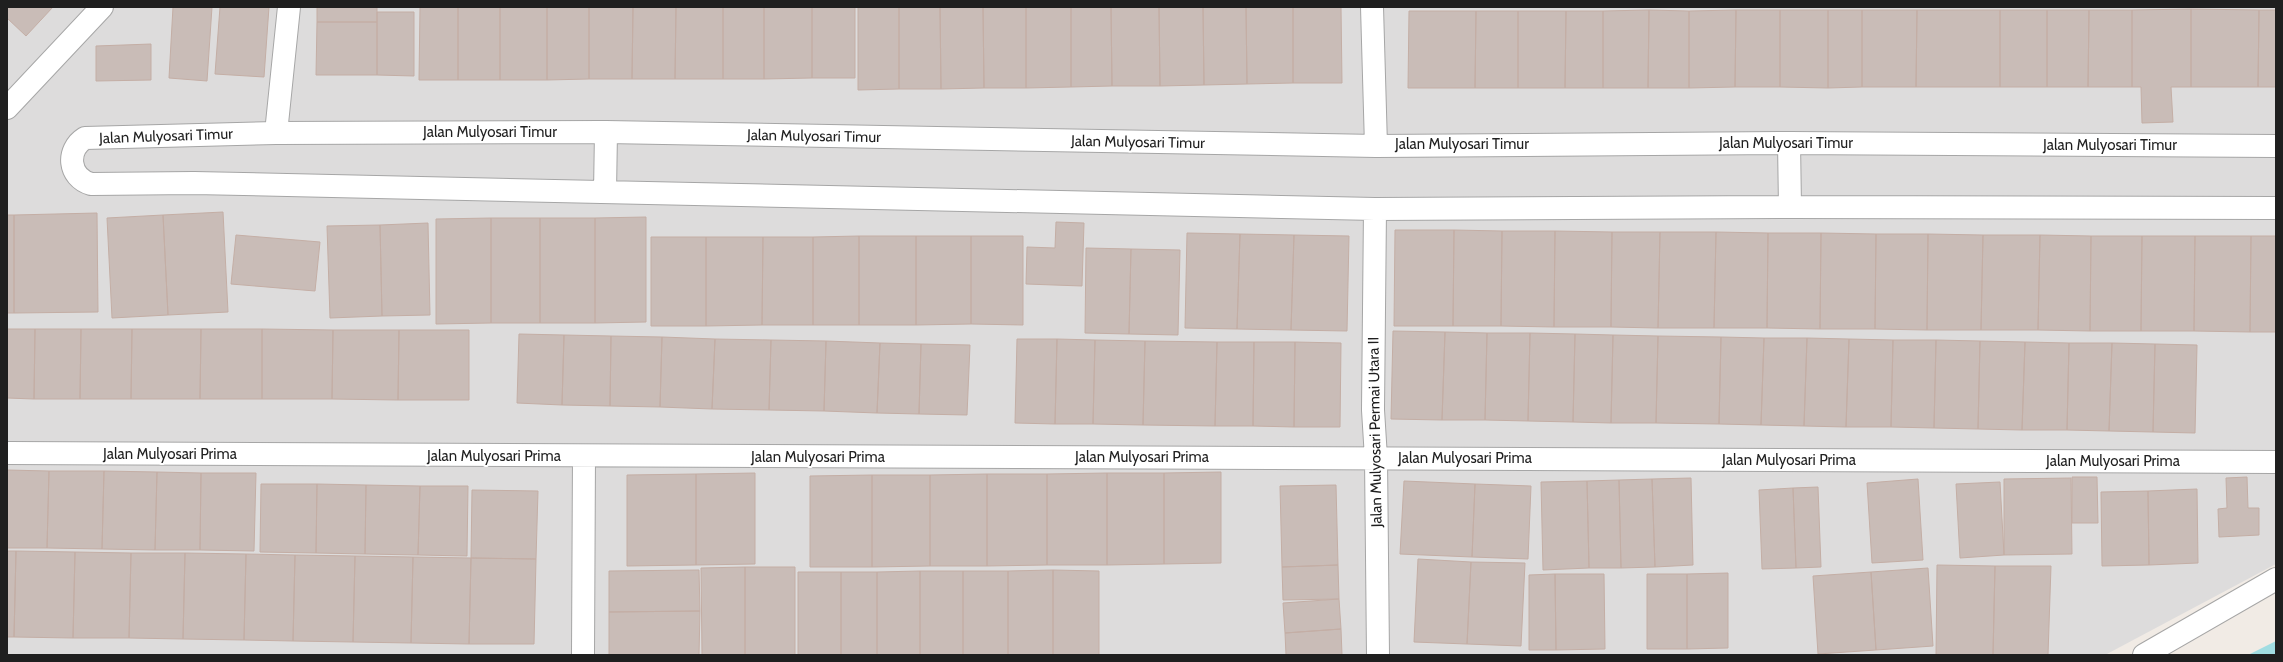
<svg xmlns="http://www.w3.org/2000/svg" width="2283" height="662" font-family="Cabin,sans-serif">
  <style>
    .residential { fill: #dddcdc }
    .water { fill: #a1dde2 }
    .building { fill: #c9bcb7; stroke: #c4aea5 }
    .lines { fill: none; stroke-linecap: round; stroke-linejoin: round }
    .street-casing { stroke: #a6a6a6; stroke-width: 24 }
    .street { stroke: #fff; stroke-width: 22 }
    .labels { text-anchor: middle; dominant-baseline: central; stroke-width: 4; stroke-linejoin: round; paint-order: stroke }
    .street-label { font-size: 15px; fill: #1f1f1f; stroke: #fff }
  </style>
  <rect width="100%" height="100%" fill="#f1ebe5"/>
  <path class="residential" d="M 7,7 L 2276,7 L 2276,564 L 2105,655 L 7,655 Z"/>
  <path class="water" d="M 2276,641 L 2276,655 L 2248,655 Z"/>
  <path class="building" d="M 7,7 L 53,7 L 26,36 L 7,18 Z
    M 173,7 L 212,7 L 207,81 L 169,78 Z
    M 220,7 L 269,7 L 264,77 L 215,74 Z
    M 317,7 L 377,7 L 377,22 L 317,22 Z
    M 420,7 L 458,7 L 458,80 L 419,80 Z
    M 458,7 L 500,7 L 500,80 L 458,80 Z
    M 500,7 L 547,7 L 547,80 L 500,80 Z
    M 547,7 L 589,7 L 589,79 L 547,80 Z
    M 589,7 L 633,7 L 632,79 L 589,79 Z
    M 633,7 L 676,7 L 675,79 L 632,79 Z
    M 676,7 L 723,7 L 723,79 L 675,79 Z
    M 723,7 L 764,7 L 764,79 L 723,79 Z
    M 764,7 L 812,7 L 812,78 L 764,79 Z
    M 812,7 L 855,7 L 855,78 L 812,78 Z
    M 858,7 L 899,7 L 899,89 L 858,90 Z
    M 899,7 L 940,7 L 941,89 L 899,89 Z
    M 940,7 L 983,7 L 984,88 L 941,89 Z
    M 983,7 L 1026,7 L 1026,88 L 984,88 Z
    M 1026,7 L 1071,7 L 1071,87 L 1026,88 Z
    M 1071,7 L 1111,7 L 1112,86 L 1071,87 Z
    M 1111,7 L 1159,7 L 1160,86 L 1112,86 Z
    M 1159,7 L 1203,7 L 1204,85 L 1160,86 Z
    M 1203,7 L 1246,7 L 1247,84 L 1204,85 Z
    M 1246,7 L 1293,7 L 1293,83 L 1247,84 Z
    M 1293,7 L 1341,7 L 1342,83 L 1293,83 Z
    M 2191,9 L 2259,10 L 2258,87 L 2191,87 Z
    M 2191,9 L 2191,87 L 2171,87 L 2173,122 L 2142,123 L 2141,87 L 2132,87 L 2132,10 Z
    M 1649,10 L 1689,11 L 1689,88 L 1648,88 Z
    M 1649,10 L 1648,88 L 1603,88 L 1603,11 Z
    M 1736,10 L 1780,10 L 1780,87 L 1735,87 Z
    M 1736,10 L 1735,87 L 1689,88 L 1689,11 Z
    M 1780,10 L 1828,10 L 1828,88 L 1780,87 Z
    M 1828,10 L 1862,10 L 1862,87 L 1828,88 Z
    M 1862,10 L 1917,10 L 1916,87 L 1862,87 Z
    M 1917,10 L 2000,10 L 2000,87 L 1916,87 Z
    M 2000,10 L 2047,10 L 2047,87 L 2000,87 Z
    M 2047,10 L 2089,10 L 2088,87 L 2047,87 Z
    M 2089,10 L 2132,10 L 2132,87 L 2088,87 Z
    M 2259,10 L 2276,10 L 2276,87 L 2258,87 Z
    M 1409,11 L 1476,11 L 1475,88 L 1408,88 Z
    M 1476,11 L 1518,11 L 1518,88 L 1475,88 Z
    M 1518,11 L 1566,11 L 1565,88 L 1518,88 Z
    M 1566,11 L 1603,11 L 1603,88 L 1565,88 Z
    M 377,12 L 414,12 L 414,76 L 377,75 Z
    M 317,22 L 377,22 L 377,75 L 316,75 Z
    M 151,44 L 151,80 L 96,81 L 96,46 Z
    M 223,212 L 228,312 L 168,315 L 163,215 Z
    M 97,213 L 98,312 L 14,313 L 14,215 Z
    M 7,215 L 14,215 L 14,313 L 7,313 Z
    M 163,215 L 168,315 L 112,318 L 107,218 Z
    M 646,217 L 646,322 L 595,323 L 595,218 Z
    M 491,218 L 540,218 L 540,323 L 491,323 Z
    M 491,218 L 491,323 L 436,324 L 436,219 Z
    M 540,218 L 595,218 L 595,323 L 540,323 Z
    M 1056,222 L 1084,223 L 1082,286 L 1026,284 L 1027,247 L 1055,248 Z
    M 428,223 L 430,315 L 382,316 L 380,225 Z
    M 380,225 L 382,316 L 330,318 L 327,226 Z
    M 1395,230 L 1454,230 L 1453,326 L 1394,326 Z
    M 1454,230 L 1502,231 L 1501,326 L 1453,326 Z
    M 1502,231 L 1555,231 L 1554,327 L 1501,326 Z
    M 1555,231 L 1612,232 L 1611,327 L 1554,327 Z
    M 1612,232 L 1660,232 L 1658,328 L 1611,327 Z
    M 1660,232 L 1716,232 L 1714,328 L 1658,328 Z
    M 1716,232 L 1768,233 L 1767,328 L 1714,328 Z
    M 1187,233 L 1240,234 L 1237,329 L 1185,328 Z
    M 1768,233 L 1821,233 L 1820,329 L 1767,328 Z
    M 1821,233 L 1876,234 L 1875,329 L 1820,329 Z
    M 1240,234 L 1294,235 L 1291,330 L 1237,329 Z
    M 1876,234 L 1928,234 L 1927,330 L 1875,329 Z
    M 1928,234 L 1983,235 L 1981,330 L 1927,330 Z
    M 236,235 L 320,242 L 315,291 L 231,284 Z
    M 1294,235 L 1349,236 L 1347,331 L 1291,330 Z
    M 1983,235 L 2040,235 L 2038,330 L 1981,330 Z
    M 2040,235 L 2091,236 L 2090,331 L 2038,330 Z
    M 859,236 L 916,236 L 916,325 L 859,325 Z
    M 859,236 L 859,325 L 813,325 L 813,237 Z
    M 916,236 L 971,236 L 971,324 L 916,325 Z
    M 971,236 L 1023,236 L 1023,325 L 971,324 Z
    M 2091,236 L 2142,236 L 2141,331 L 2090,331 Z
    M 2142,236 L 2195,236 L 2194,331 L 2141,331 Z
    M 2195,236 L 2251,236 L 2250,332 L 2194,331 Z
    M 2251,236 L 2276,236 L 2276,332 L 2250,332 Z
    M 651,237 L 706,237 L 706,326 L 651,326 Z
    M 706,237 L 763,237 L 762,325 L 706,326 Z
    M 763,237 L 813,237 L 813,325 L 762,325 Z
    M 1086,248 L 1131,249 L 1129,334 L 1085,333 Z
    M 1131,249 L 1180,250 L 1178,335 L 1129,334 Z
    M 7,329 L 35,329 L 34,399 L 7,398 Z
    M 35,329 L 81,329 L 80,399 L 34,399 Z
    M 81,329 L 132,329 L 131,399 L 80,399 Z
    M 132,329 L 201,329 L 200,399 L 131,399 Z
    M 201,329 L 262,329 L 262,399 L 200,399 Z
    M 262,329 L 333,330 L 332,399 L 262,399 Z
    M 333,330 L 399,330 L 398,400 L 332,399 Z
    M 399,330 L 469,330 L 469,400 L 398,400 Z
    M 1393,331 L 1445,332 L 1442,420 L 1391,419 Z
    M 1445,332 L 1487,333 L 1485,420 L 1442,420 Z
    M 1487,333 L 1530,333 L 1528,421 L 1485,420 Z
    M 1530,333 L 1575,334 L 1573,422 L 1528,421 Z
    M 519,334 L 564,335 L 562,405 L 517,403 Z
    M 1575,334 L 1613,335 L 1611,423 L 1573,422 Z
    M 564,335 L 611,336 L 610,406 L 562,405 Z
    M 1613,335 L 1658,336 L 1656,423 L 1611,423 Z
    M 611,336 L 662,337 L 660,407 L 610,406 Z
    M 1658,336 L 1721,337 L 1719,424 L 1656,423 Z
    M 662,337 L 715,339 L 712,409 L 660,407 Z
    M 1721,337 L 1764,338 L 1761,425 L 1719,424 Z
    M 1764,338 L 1807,338 L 1804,426 L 1761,425 Z
    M 1807,338 L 1849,339 L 1846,427 L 1804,426 Z
    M 715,339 L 771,340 L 769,410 L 712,409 Z
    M 1017,339 L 1057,339 L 1055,424 L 1015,423 Z
    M 1057,339 L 1095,340 L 1093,424 L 1055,424 Z
    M 1849,339 L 1893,340 L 1891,427 L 1846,427 Z
    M 771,340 L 826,341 L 824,411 L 769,410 Z
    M 1095,340 L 1145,341 L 1143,425 L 1093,424 Z
    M 1893,340 L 1936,340 L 1934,428 L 1891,427 Z
    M 1936,340 L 1980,341 L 1978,429 L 1934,428 Z
    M 826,341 L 880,343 L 877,413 L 824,411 Z
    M 1145,341 L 1217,342 L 1215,426 L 1143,425 Z
    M 1980,341 L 2025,342 L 2022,430 L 1978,429 Z
    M 1217,342 L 1254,342 L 1253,426 L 1215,426 Z
    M 1254,342 L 1295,342 L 1294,427 L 1253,426 Z
    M 1295,342 L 1341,343 L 1340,427 L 1294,427 Z
    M 2025,342 L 2069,343 L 2067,430 L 2022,430 Z
    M 880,343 L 921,344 L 919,414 L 877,413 Z
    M 2069,343 L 2112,343 L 2109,431 L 2067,430 Z
    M 2112,343 L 2155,344 L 2153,432 L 2109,431 Z
    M 921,344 L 970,345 L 967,415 L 919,414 Z
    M 2155,344 L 2197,345 L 2195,433 L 2153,432 Z
    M 7,470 L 49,471 L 47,548 L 7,548 Z
    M 49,471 L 104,471 L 102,549 L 47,548 Z
    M 104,471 L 157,472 L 155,550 L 102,549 Z
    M 157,472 L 201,473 L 200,550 L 155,550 Z
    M 1221,472 L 1221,563 L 1164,564 L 1164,473 Z
    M 201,473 L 256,473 L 254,551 L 200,550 Z
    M 755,473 L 755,564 L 696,565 L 696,474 Z
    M 1107,473 L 1107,565 L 1047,565 L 1047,474 Z
    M 1107,473 L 1164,473 L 1164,564 L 1107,565 Z
    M 696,474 L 696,565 L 627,566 L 627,475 Z
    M 987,474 L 987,566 L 930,566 L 930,475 Z
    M 987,474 L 1047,474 L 1047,565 L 987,566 Z
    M 872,475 L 872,567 L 810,567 L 810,476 Z
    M 872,475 L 930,475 L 930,566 L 872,567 Z
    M 2072,477 L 2097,477 L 2098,523 L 2072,523 Z
    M 2247,477 L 2248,508 L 2259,508 L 2259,535 L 2219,537 L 2218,509 L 2227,508 L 2226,478 Z
    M 1691,478 L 1693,565 L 1655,567 L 1652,479 Z
    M 2071,478 L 2072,554 L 2004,555 L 2004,479 Z
    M 1652,479 L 1655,567 L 1621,568 L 1619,480 Z
    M 1918,479 L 1923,560 L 1872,563 L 1867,483 Z
    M 1619,480 L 1621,568 L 1589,568 L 1587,481 Z
    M 1404,481 L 1475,484 L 1472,557 L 1400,554 Z
    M 1587,481 L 1589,568 L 1543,570 L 1541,482 Z
    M 2000,482 L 2004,555 L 1960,558 L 1956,484 Z
    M 261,484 L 317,484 L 316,553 L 260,552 Z
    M 317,484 L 366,485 L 365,554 L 316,553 Z
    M 1475,484 L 1531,486 L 1528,559 L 1472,557 Z
    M 366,485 L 420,486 L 418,555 L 365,554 Z
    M 1336,485 L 1338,565 L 1282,567 L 1280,486 Z
    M 420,486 L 468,486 L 467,556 L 418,555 Z
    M 1818,487 L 1821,567 L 1796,568 L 1793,488 Z
    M 1793,488 L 1796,568 L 1762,569 L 1759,490 Z
    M 2197,489 L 2198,563 L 2149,565 L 2148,491 Z
    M 472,490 L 538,491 L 536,559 L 471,558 Z
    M 2148,491 L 2149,565 L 2102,566 L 2101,492 Z
    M 7,551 L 16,551 L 14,637 L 7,637 Z
    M 16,551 L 75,552 L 73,638 L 14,637 Z
    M 75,552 L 131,553 L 129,638 L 73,638 Z
    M 131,553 L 185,553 L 183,639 L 129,638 Z
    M 185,553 L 246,554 L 244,640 L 183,639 Z
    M 246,554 L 295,555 L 293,641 L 244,640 Z
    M 295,555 L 355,556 L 353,642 L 293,641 Z
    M 355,556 L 413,557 L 411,643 L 353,642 Z
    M 413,557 L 471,558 L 469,644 L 411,643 Z
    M 471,558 L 536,559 L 534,644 L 469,644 Z
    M 1418,559 L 1471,562 L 1467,644 L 1414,642 Z
    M 1471,562 L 1525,563 L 1521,646 L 1467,644 Z
    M 1338,565 L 1339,599 L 1283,600 L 1282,567 Z
    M 1937,565 L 1995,566 L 1993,655 L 1936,655 Z
    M 1995,566 L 2051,566 L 2048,655 L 1993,655 Z
    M 745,567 L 795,567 L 795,655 L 745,655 Z
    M 745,567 L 745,655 L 702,655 L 701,568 Z
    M 1928,568 L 1933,646 L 1876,650 L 1871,572 Z
    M 699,570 L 700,611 L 609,612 L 609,571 Z
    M 1053,570 L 1099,571 L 1099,655 L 1053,655 Z
    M 1053,570 L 1053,655 L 1008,655 L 1008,571 Z
    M 920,571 L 963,571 L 963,655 L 920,655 Z
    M 920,571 L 920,655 L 877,655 L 877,572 Z
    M 963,571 L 1008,571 L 1008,655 L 963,655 Z
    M 798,572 L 841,572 L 841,655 L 798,655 Z
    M 841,572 L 877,572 L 877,655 L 841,655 Z
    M 1871,572 L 1876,650 L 1818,654 L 1813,576 Z
    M 1728,573 L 1728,648 L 1687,649 L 1687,574 Z
    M 1555,574 L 1604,574 L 1605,649 L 1556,650 Z
    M 1555,574 L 1556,650 L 1529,650 L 1529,575 Z
    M 1647,574 L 1687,574 L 1687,649 L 1647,649 Z
    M 1339,599 L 1341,629 L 1285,633 L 1283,603 Z
    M 700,611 L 699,655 L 609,655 L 609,612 Z
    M 1341,629 L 1342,655 L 1286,655 L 1285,633 Z"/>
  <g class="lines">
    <defs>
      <path id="street" d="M 1372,7 L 1376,146
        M 7,108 L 102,7
        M 276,133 L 289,7
        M 1789,143 L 1790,207
        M 2276,146 L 1789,143 L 1376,146 L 606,132 L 276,133 L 85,138 C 66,150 68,177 91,184 L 194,183 L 1375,209 L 1790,207 L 2276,208
        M 605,192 L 606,132
        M 1375,209 L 1373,410 L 1376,458 L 1378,655
        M 7,453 L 2276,462
        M 583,655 L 584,456
        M 2144,655 L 2276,579"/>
    </defs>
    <use href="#street" class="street-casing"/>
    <use href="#street" class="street"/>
  </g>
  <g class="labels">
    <g class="street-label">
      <text x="490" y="132">Jalan Mulyosari Timur</text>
      <text transform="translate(166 136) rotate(-2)">Jalan Mulyosari Timur</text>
      <text transform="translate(814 136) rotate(1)">Jalan Mulyosari Timur</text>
      <text transform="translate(1138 142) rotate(1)">Jalan Mulyosari Timur</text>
      <text x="1786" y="143">Jalan Mulyosari Timur</text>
      <text x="1462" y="144">Jalan Mulyosari Timur</text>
      <text x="2110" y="145">Jalan Mulyosari Timur</text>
      <text transform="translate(1375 432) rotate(-91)">Jalan Mulyosari Permai Utara II</text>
      <text x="170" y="454">Jalan Mulyosari Prima</text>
      <text x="494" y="456">Jalan Mulyosari Prima</text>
      <text x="818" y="457">Jalan Mulyosari Prima</text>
      <text x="1142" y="457">Jalan Mulyosari Prima</text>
      <text x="1465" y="458">Jalan Mulyosari Prima</text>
      <text x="1789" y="460">Jalan Mulyosari Prima</text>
      <text x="2113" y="461">Jalan Mulyosari Prima</text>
    </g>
  </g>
  <rect width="2283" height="662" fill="none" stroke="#1f1f1f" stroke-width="16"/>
</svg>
